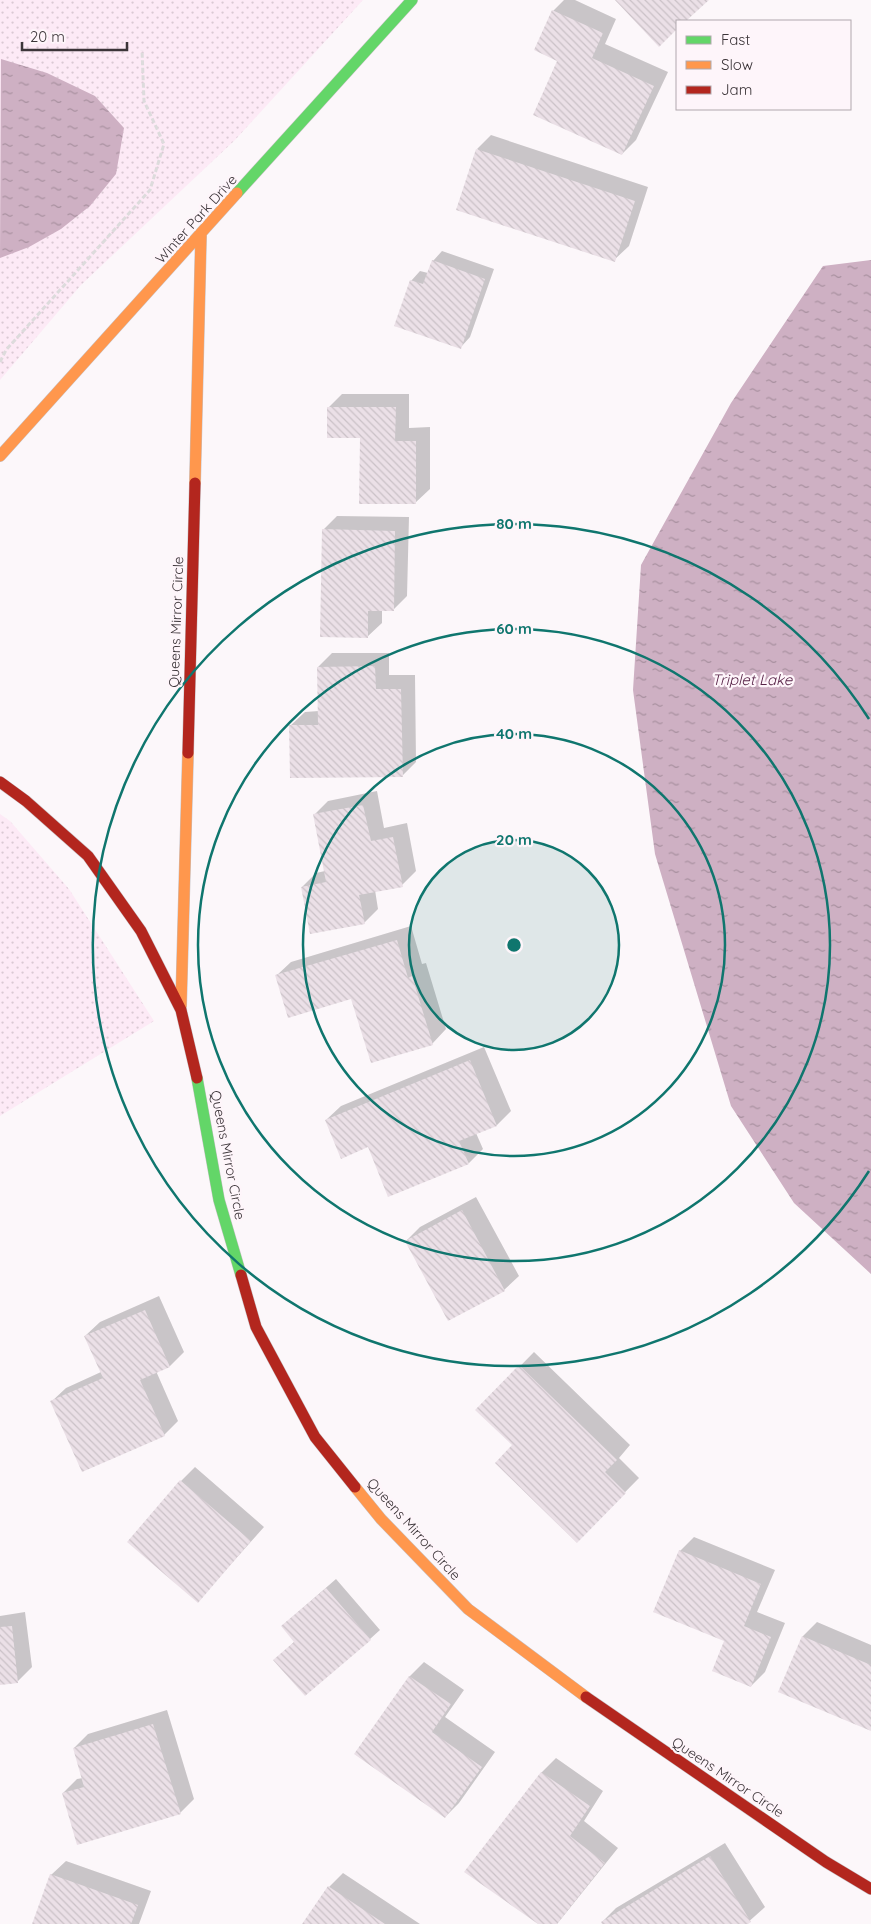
<svg xmlns="http://www.w3.org/2000/svg" width="871" height="1924" font-family="Quicksand,sans-serif">
  <style>
    .grass { fill: url(#grass-dots) }
    .water { fill: url(#water-ripples) }
    .shadow { fill: #0003 }
    .building { fill: url(#building-back-hatch) }
    .lines { fill: none; stroke-linecap: round; stroke-linejoin: round }
    .fast-casing { stroke: #c7c2c5; stroke-width: 12 }
    .slow-casing { stroke: #c7c2c5; stroke-width: 12 }
    .jam-casing { stroke: #c7c2c5; stroke-width: 12 }
    .path { stroke: #dddbdc; stroke-width: 3; stroke-dasharray: 5 2.5; stroke-linecap: butt }
    .fast { stroke: #63d668; stroke-width: 11 }
    .slow { stroke: #ff974d; stroke-width: 11 }
    .jam { stroke: #b3261e; stroke-width: 11 }
    .ring { fill: none; stroke: #0f766e; stroke-width: 2.5 }
    .labels { text-anchor: middle; dominant-baseline: central; stroke-width: 4.5; stroke-linejoin: round; paint-order: stroke }
    .street-label { font-size: 14px; fill: #3c3539; stroke: #fef5fa }
    .water-label { font-size: 15px; font-style: italic; fill: #582448; stroke: #fef5fa }
    .centre { fill: #0f766e; stroke: #fef5fa; stroke-width: 2.5 }
    .ring-label { font-size: 15px; text-anchor: middle; font-weight: bold; fill: #0f766e; stroke: #fef5fa; stroke-width: 4.5; stroke-linejoin: round; paint-order: stroke }
  </style>
  <defs>
    <pattern id="grass-dots" width="8" height="8" patternUnits="userSpaceOnUse" patternTransform="scale(1.25)"><rect width="8" height="8" fill="#fdeaf6"/><path d="M2 2h.1M6 6h.1" fill="none" stroke="#dac9d4" stroke-width="1.8" stroke-linecap="round"/></pattern>
    <pattern id="water-ripples" width="26" height="14" patternUnits="userSpaceOnUse" patternTransform="scale(1.25)"><rect width="26" height="14" fill="#ceb0c3"/><path d="M2 4q2-2 4 0t4 0M15 11q2-2 4 0t4 0" fill="none" stroke="#a8909f"/></pattern>
    <pattern id="building-back-hatch" width="6" height="6" patternUnits="userSpaceOnUse" patternTransform="scale(1.25)"><rect width="6" height="6" fill="#ebe0e7"/><path d="M-1 5l2 2M0 0l6 6M5-1l2 2" fill="none" stroke="#cac1c7"/></pattern>
  </defs>
  <rect width="100%" height="100%" fill="#fcf7fa"/>
  <path class="grass" d="M 0,0 L 363,0 L 235,140 L 81,285 L 0,380 Z
    M 0,814 L 10,821 L 69,889 L 154,1021 L 0,1116 Z"/>
  <path class="water" d="M 1,59 L 47,73 L 95,96 L 124,128 L 116,174 L 90,206 L 61,229 L 29,247 L 0,258 Z
    M 871,260 L 871,1274 L 794,1203 L 731,1106 L 655,854 L 633,690 L 641,565 L 731,403 L 823,266 Z"/>
  <path class="shadow" d="M 564,0 L 575,0 L 616,19 L 605,44 L 668,72 L 636,140 L 622,154 L 559,61 L 553,11 Z
    M 491,135 L 648,187 L 629,246 L 614,260 L 477,149 Z
    M 442,251 L 494,269 L 470,337 L 461,347 L 411,281 L 420,271 L 428,273 L 433,261 Z
    M 342,394 L 409,394 L 409,428 L 430,427 L 430,489 L 415,503 L 361,437 L 328,408 Z
    M 337,516 L 409,517 L 407,596 L 393,610 L 382,610 L 382,623 L 367,637 L 323,530 Z
    M 332,653 L 389,653 L 389,675 L 415,675 L 416,762 L 402,776 L 290,726 L 305,712 L 319,711 L 318,667 Z
    M 377,791 L 384,828 L 407,823 L 416,871 L 402,885 L 375,890 L 378,909 L 364,923 L 302,887 L 316,873 L 325,871 L 314,815 L 328,801 Z
    M 411,926 L 422,964 L 426,963 L 446,1029 L 432,1044 L 352,998 L 276,976 L 291,962 Z
    M 484,1047 L 511,1111 L 497,1125 L 476,1133 L 483,1149 L 469,1163 L 368,1146 L 326,1120 L 341,1106 Z
    M 476,1197 L 519,1276 L 504,1290 L 449,1319 L 406,1241 L 420,1227 Z
    M 159,1296 L 184,1352 L 170,1366 L 156,1371 L 178,1421 L 164,1435 L 51,1402 L 66,1388 L 101,1372 L 85,1336 L 100,1322 Z
    M 534,1352 L 630,1445 L 619,1458 L 639,1478 L 577,1541 L 514,1445 L 477,1410 Z
    M 195,1467 L 264,1527 L 198,1601 L 181,1481 Z
    M 694,1537 L 775,1570 L 757,1612 L 785,1623 L 765,1672 L 751,1686 L 680,1551 Z
    M 336,1579 L 380,1630 L 370,1639 L 275,1660 L 295,1641 L 282,1626 Z
    M 25,1612 L 32,1667 L 18,1681 L 0,1684 L 0,1616 Z
    M 817,1622 L 871,1645 L 871,1730 L 780,1692 L 803,1636 Z
    M 424,1662 L 464,1690 L 445,1717 L 495,1752 L 459,1803 L 445,1817 L 355,1754 L 410,1676 Z
    M 167,1710 L 194,1799 L 180,1813 L 63,1793 L 77,1779 L 83,1778 L 74,1748 L 88,1734 Z
    M 556,1758 L 603,1791 L 584,1821 L 618,1848 L 557,1924 L 540,1924 L 541,1773 Z
    M 725,1843 L 765,1907 L 746,1924 L 603,1924 L 602,1922 L 616,1908 Z
    M 66,1861 L 151,1891 L 139,1924 L 34,1924 L 51,1875 Z
    M 343,1873 L 420,1924 L 304,1924 L 329,1887 Z"/>
  <path class="building" d="M 615,0 L 709,0 L 686,21 L 677,21 L 677,29 L 659,47 Z
    M 552,10 L 603,33 L 592,58 L 654,86 L 622,155 L 533,115 L 557,61 L 534,50 Z
    M 476,149 L 635,201 L 615,262 L 456,210 Z
    M 432,260 L 485,279 L 461,349 L 394,326 L 410,280 L 423,284 Z
    M 327,407 L 396,407 L 395,441 L 416,441 L 416,504 L 359,504 L 360,438 L 327,438 Z
    M 322,529 L 395,531 L 394,611 L 368,611 L 368,638 L 320,637 Z
    M 375,666 L 376,689 L 401,689 L 403,777 L 290,778 L 289,725 L 318,725 L 317,667 Z
    M 363,805 L 371,841 L 393,837 L 403,887 L 359,895 L 365,924 L 310,934 L 301,887 L 326,882 L 313,814 Z
    M 397,940 L 408,978 L 412,976 L 433,1045 L 371,1063 L 351,999 L 288,1018 L 275,975 Z
    M 470,1060 L 497,1126 L 459,1141 L 469,1164 L 388,1197 L 368,1147 L 341,1159 L 325,1120 Z
    M 462,1210 L 505,1291 L 448,1321 L 405,1241 Z
    M 145,1310 L 170,1367 L 140,1380 L 165,1436 L 82,1472 L 50,1401 L 103,1378 L 84,1336 Z
    M 519,1365 L 617,1460 L 605,1472 L 626,1493 L 577,1543 L 495,1463 L 512,1445 L 475,1410 Z
    M 180,1480 L 251,1541 L 198,1603 L 127,1542 Z
    M 679,1550 L 761,1584 L 744,1626 L 771,1637 L 751,1687 L 712,1671 L 724,1641 L 653,1612 Z
    M 326,1588 L 371,1640 L 305,1696 L 273,1660 L 294,1642 L 281,1626 Z
    M 12,1626 L 18,1683 L 0,1685 L 0,1627 Z
    M 802,1636 L 871,1665 L 871,1731 L 778,1692 Z
    M 409,1676 L 451,1704 L 432,1732 L 482,1767 L 445,1818 L 354,1754 Z
    M 153,1724 L 181,1814 L 77,1845 L 62,1793 L 84,1787 L 73,1748 Z
    M 541,1772 L 590,1806 L 570,1836 L 605,1863 L 557,1924 L 538,1924 L 464,1872 Z
    M 710,1856 L 751,1922 L 748,1924 L 602,1924 L 601,1922 Z
    M 50,1874 L 138,1905 L 131,1924 L 32,1924 Z
    M 328,1886 L 385,1924 L 302,1924 Z"/>
  <g class="lines">
    <defs>
      <path id="fast" d="M 237,193 L 412,0
        M 197,1078 L 219,1200 L 241,1275"/>
      <path id="slow" d="M 0,456 L 237,193
        M 195,483 L 201,235
        M 181,1006 L 188,753
        M 355,1487 L 381,1519 L 468,1609 L 586,1697"/>
      <path id="jam" d="M 188,753 L 195,483
        M 0,782 L 26,801 L 88,856 L 141,931 L 181,1010 L 197,1078
        M 241,1275 L 256,1327 L 315,1437 L 355,1487
        M 586,1697 L 826,1862 L 871,1889"/>
    </defs>
    <use href="#fast" class="fast-casing"/>
    <use href="#slow" class="slow-casing"/>
    <use href="#jam" class="jam-casing"/>
    <path class="path" d="M 0,362 L 6,350 L 150,190 L 164,144 L 144,101 L 142,50"/>
    <use href="#fast" class="fast"/>
    <use href="#slow" class="slow"/>
    <use href="#jam" class="jam"/>
  </g>
  <circle cx="514" cy="945" r="105" fill="#0f766e" fill-opacity=".12"/>
  <g class="ring">
    <circle cx="514" cy="945" r="105"/>
    <circle cx="514" cy="945" r="211"/>
    <circle cx="514" cy="945" r="316"/>
    <path d="M869 1171A421 421 0 1 1 869 719"/>
  </g>
  <g class="labels">
    <g class="street-label">
      <text transform="translate(196 219) rotate(-48)">Winter Park Drive</text>
      <text transform="translate(176 622) rotate(-88)">Queens Mirror Circle</text>
      <text transform="translate(228 1155) rotate(79)">Queens Mirror Circle</text>
      <text transform="translate(414 1529) rotate(48)">Queens Mirror Circle</text>
      <text transform="translate(728 1777) rotate(34)">Queens Mirror Circle</text>
    </g>
    <g class="water-label">
      <text x="752" y="679">Triplet Lake</text>
    </g>
  </g>
  <circle cx="514" cy="945" r="8" class="centre"/>
  <g class="ring-label">
    <text x="514" y="529">80 m</text>
    <text x="514" y="634">60 m</text>
    <text x="514" y="739">40 m</text>
    <text x="514" y="845">20 m</text>
  </g>
  <rect x="676" y="20" width="175" height="90" fill="#fef5fa" stroke="#b0a8ad"/>
  <rect x="686" y="36" width="25" height="8" fill="#63d668" stroke="#b0a8ad"/>
  <text x="721" y="45" font-size="15" fill="#3c3539">Fast</text>
  <rect x="686" y="61" width="25" height="8" fill="#ff974d" stroke="#b0a8ad"/>
  <text x="721" y="70" font-size="15" fill="#3c3539">Slow</text>
  <rect x="686" y="86" width="25" height="8" fill="#b3261e" stroke="#b0a8ad"/>
  <text x="721" y="95" font-size="15" fill="#3c3539">Jam</text>
  <path d="M22 42v8h105v-8" fill="none" stroke="#3c3539" stroke-width="2.5"/>
  <text x="30" y="42" font-size="15" fill="#3c3539" stroke="#fef5fa" stroke-width="4" paint-order="stroke">20 m</text>
</svg>
